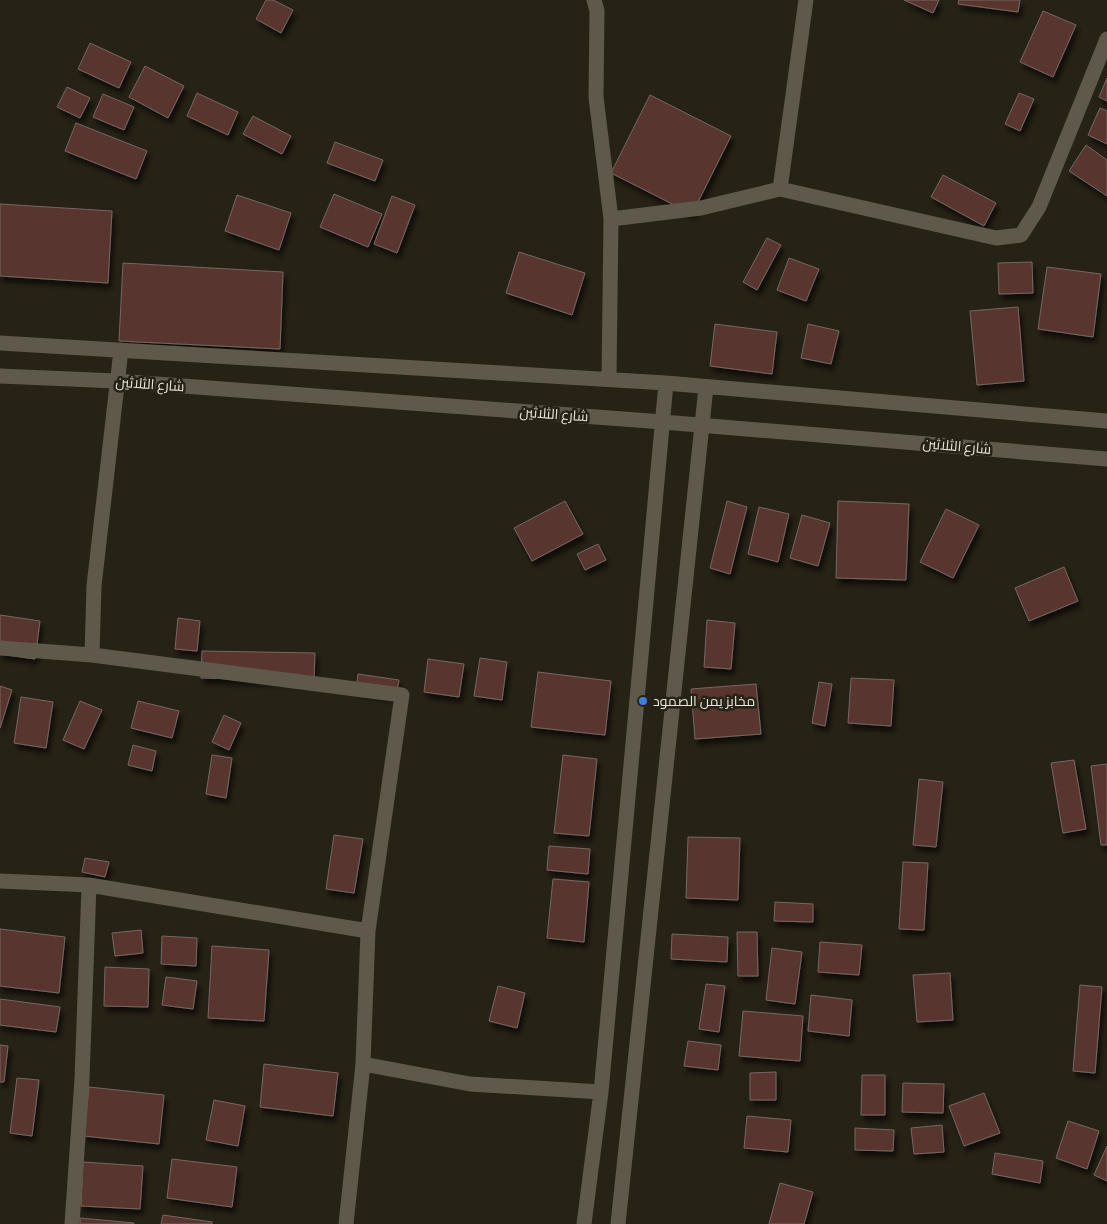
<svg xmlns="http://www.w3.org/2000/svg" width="1107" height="1224" font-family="'PT Sans Narrow',Cairo,sans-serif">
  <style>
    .building { fill: #58352e; stroke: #776663; filter: url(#shadow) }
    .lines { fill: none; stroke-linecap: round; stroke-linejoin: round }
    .minor { stroke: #5e594b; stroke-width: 15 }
    .shop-dot { fill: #3f7fe0; stroke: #272216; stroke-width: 2 }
    .labels { text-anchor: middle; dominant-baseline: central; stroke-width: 5; stroke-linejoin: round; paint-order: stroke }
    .street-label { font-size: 14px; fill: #e7e4dc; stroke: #272216 }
    .poi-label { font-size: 14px; fill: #e7e4dc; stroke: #272216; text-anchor: start }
  </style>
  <defs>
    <filter id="shadow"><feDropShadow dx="3" dy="5.5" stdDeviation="2.5" flood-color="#0009"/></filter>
  </defs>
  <rect width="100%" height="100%" fill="#272216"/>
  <path class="building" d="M 266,0 L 273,0 L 293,10 L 281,33 L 256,19 Z
    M 904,0 L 939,0 L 933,13 Z
    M 959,0 L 1020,0 L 1018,12 L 958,4 Z
    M 1043,11 L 1076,25 L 1053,77 L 1020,62 Z
    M 90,43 L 131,62 L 119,88 L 78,69 Z
    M 145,66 L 184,86 L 168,118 L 129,97 Z
    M 1107,78 L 1107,101 L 1099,97 Z
    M 67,87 L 90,98 L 80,118 L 57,107 Z
    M 197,93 L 238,112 L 228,135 L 187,116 Z
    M 1019,93 L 1034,99 L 1020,131 L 1005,124 Z
    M 103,94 L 134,107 L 124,130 L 93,117 Z
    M 650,95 L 731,136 L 692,214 L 611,173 Z
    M 1100,108 L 1107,111 L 1107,144 L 1088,135 Z
    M 253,116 L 291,136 L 282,154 L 243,134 Z
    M 76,123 L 147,151 L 136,179 L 65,151 Z
    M 335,142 L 383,160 L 375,181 L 327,163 Z
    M 1086,145 L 1107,160 L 1107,196 L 1069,171 Z
    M 943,175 L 996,203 L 984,226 L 931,197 Z
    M 334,194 L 382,214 L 368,247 L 320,227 Z
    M 237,195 L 291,213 L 279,250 L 225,231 Z
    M 392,196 L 415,205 L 397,253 L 374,244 Z
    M 0,204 L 112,211 L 108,283 L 0,276 Z
    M 767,238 L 781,245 L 757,290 L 743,282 Z
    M 519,252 L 585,273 L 572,315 L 506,293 Z
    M 789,258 L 819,269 L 806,301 L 777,290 Z
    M 1032,262 L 1033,293 L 999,294 L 998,263 Z
    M 123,263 L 283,272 L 280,349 L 119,341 Z
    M 1047,267 L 1101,274 L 1093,337 L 1038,329 Z
    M 1018,307 L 1024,381 L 977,385 L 970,311 Z
    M 715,324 L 777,332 L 772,374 L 710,366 Z
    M 808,324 L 839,331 L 831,364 L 801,358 Z
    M 565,501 L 583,534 L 532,561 L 514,528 Z
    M 727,501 L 747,507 L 730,574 L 710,568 Z
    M 838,501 L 909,504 L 906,580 L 836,578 Z
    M 759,507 L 789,514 L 778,562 L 748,554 Z
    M 946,509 L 979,525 L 953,578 L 920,562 Z
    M 802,515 L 830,523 L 818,566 L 790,558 Z
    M 598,544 L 606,560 L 585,570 L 577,554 Z
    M 1064,567 L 1078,601 L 1029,621 L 1015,588 Z
    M 0,615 L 40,621 L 35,659 L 0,654 Z
    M 178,618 L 200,621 L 197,651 L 175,649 Z
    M 707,620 L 735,623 L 731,669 L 704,667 Z
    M 202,651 L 315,653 L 314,681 L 201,678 Z
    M 480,658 L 507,662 L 502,700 L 474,696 Z
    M 428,659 L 464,664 L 459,697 L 424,692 Z
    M 538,672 L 611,681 L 605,735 L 531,727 Z
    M 358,674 L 399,680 L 396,697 L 356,690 Z
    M 851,678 L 894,680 L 891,726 L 848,723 Z
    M 819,682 L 832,684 L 825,726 L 812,723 Z
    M 756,684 L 761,734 L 695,739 L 691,689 Z
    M 0,686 L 12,690 L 0,728 Z
    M 21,697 L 53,702 L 46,748 L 14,743 Z
    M 80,701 L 102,710 L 84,749 L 63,740 Z
    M 138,701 L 179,711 L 172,738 L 131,728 Z
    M 224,715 L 241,723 L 229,750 L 212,742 Z
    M 133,745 L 156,751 L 152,771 L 128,765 Z
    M 212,755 L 232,758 L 226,798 L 206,794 Z
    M 563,755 L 597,759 L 589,836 L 554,833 Z
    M 1074,760 L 1086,829 L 1063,833 L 1051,763 Z
    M 1107,764 L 1107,845 L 1101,845 L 1091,766 Z
    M 919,779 L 943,782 L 936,847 L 913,845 Z
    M 334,835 L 363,839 L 354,893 L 326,889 Z
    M 688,837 L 740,838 L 738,900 L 686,898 Z
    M 549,846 L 590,849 L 588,874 L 547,870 Z
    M 85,858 L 109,862 L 105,877 L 82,872 Z
    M 903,862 L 928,863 L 924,930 L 899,929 Z
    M 553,879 L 589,882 L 584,942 L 547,938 Z
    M 775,902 L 813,904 L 813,922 L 774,921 Z
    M 0,929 L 65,937 L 59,993 L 0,986 Z
    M 141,930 L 143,953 L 115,956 L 112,933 Z
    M 737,932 L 757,932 L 758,976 L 738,976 Z
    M 672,934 L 728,937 L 727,962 L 671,959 Z
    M 162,936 L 197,938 L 196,966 L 161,964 Z
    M 820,942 L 862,945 L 859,975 L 818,972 Z
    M 212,946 L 269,950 L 264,1021 L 208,1018 Z
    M 772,948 L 802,952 L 795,1004 L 766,1000 Z
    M 105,967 L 149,969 L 148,1007 L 104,1006 Z
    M 950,973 L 953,1020 L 917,1022 L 913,975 Z
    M 166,977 L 197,981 L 193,1009 L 162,1005 Z
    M 706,984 L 725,986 L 719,1032 L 699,1029 Z
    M 1080,985 L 1102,987 L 1095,1073 L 1073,1071 Z
    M 498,986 L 525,993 L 517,1028 L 489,1021 Z
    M 811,995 L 852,1000 L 849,1036 L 808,1031 Z
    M 0,999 L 60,1007 L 56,1032 L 0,1025 Z
    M 743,1011 L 803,1016 L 800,1061 L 739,1056 Z
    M 688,1041 L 721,1045 L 718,1070 L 684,1066 Z
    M 0,1045 L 8,1046 L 4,1082 L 0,1082 Z
    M 264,1064 L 338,1073 L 333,1116 L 260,1107 Z
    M 776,1072 L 776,1100 L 750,1100 L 750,1073 Z
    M 862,1075 L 885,1075 L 885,1115 L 861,1115 Z
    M 17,1078 L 39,1080 L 32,1136 L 10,1133 Z
    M 903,1083 L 944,1084 L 943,1113 L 902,1112 Z
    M 89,1087 L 164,1095 L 159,1144 L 84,1136 Z
    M 984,1093 L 1000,1133 L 964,1146 L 949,1106 Z
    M 214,1100 L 245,1106 L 238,1146 L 206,1140 Z
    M 747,1116 L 791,1120 L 788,1152 L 744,1148 Z
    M 1068,1121 L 1099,1131 L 1087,1169 L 1056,1158 Z
    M 942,1125 L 944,1152 L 914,1154 L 911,1128 Z
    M 855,1128 L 894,1130 L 893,1151 L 855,1150 Z
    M 1107,1146 L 1107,1181 L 1094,1175 Z
    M 995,1153 L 1043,1161 L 1040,1183 L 992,1174 Z
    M 172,1159 L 237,1167 L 232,1207 L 167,1198 Z
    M 83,1162 L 143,1166 L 140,1209 L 81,1206 Z
    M 780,1183 L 813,1192 L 804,1224 L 769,1224 Z
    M 163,1215 L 212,1222 L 212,1224 L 161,1224 Z
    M 80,1218 L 134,1223 L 134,1224 L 80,1224 Z"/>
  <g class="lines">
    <path class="minor" d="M 594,0 L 597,11 L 596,97 L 611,219 L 609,379
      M 780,189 L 996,238 L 1021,235 L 1039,207 L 1107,39
      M 611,219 L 701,208 L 780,189 L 806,0
      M 0,343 L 666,383 L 1107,421
      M 0,376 L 117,381 L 663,422 L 1107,459
      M 0,648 L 92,655 L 402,695 L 368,931 L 363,1064 L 346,1224
      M 92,655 L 94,586 L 121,350
      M 0,881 L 89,885
      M 363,1064 L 470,1084 L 601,1092
      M 72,1224 L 82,1079 L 89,885 L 368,931
      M 584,1224 L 601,1092 L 666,383
      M 618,1224 L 706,387"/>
  </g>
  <circle class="shop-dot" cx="643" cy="701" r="5"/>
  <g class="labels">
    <g class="street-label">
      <text transform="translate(150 384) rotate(4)">شارع الثلاثين</text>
      <text transform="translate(554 414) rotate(4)">شارع الثلاثين</text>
      <text transform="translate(957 446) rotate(5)">شارع الثلاثين</text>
    </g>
    <g class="poi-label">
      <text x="653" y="701">مخابز يمن الصمود</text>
    </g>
  </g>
</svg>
